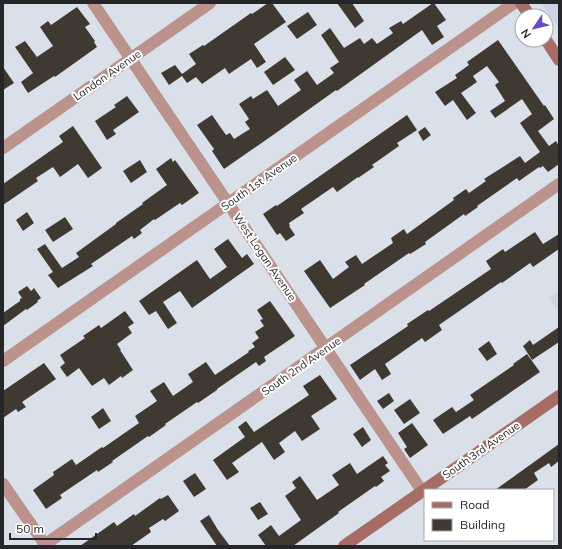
<svg xmlns="http://www.w3.org/2000/svg" width="562" height="549" font-family="Mulish,sans-serif">
  <style>
    .built { fill: #cad4e5 }
    .building { fill: #3f3931 }
    .lines { fill: none; stroke-linecap: round; stroke-linejoin: round }
    .street { stroke: #bc928d; stroke-width: 12 }
    .secondary { stroke: #a76c65; stroke-width: 12 }
    .labels { text-anchor: middle; dominant-baseline: central; stroke-width: 4; stroke-linejoin: round; paint-order: stroke }
    .street-label { font-size: 11px; fill: #24262a; stroke: #fff }
  </style>
  <rect width="100%" height="100%" fill="#d9e0ea"/>
  <path class="built" d="M 541,3 L 559,3 L 559,29 Z
    M 559,291 L 559,312 L 549,298 Z"/>
  <path class="building" d="M 268,3 L 272,3 L 286,22 L 254,44 L 266,62 L 257,68 L 251,59 L 229,74 L 225,68 L 202,84 L 196,77 L 187,83 L 182,76 L 169,85 L 161,73 L 175,65 L 182,74 L 196,64 L 189,54 L 203,45 L 204,46 L 251,13 L 252,14 Z
    M 337,3 L 352,3 L 364,21 L 355,28 Z
    M 433,3 L 434,3 L 446,20 L 437,26 L 444,37 L 432,45 L 422,30 L 337,91 L 336,90 L 273,135 L 224,169 L 212,151 L 214,149 L 197,125 L 212,115 L 226,135 L 230,133 L 234,139 L 250,129 L 245,122 L 249,119 L 239,104 L 251,96 L 253,99 L 267,90 L 278,106 L 301,90 L 294,80 L 307,71 L 317,85 L 334,73 L 330,68 L 339,62 L 321,35 L 330,28 L 344,48 L 360,38 L 364,44 L 372,38 L 377,44 L 393,33 L 389,28 L 401,21 L 403,24 Z
    M 77,7 L 90,24 L 85,27 L 95,41 L 94,42 L 97,47 L 55,77 L 54,76 L 28,93 L 21,82 L 33,73 L 15,47 L 25,41 L 37,57 L 53,46 L 40,27 L 48,21 L 51,25 Z
    M 308,12 L 317,25 L 297,39 L 287,26 Z
    M 498,40 L 544,106 L 545,105 L 554,119 L 538,131 L 549,146 L 556,141 L 559,146 L 559,164 L 548,172 L 543,166 L 540,168 L 539,167 L 519,181 L 517,178 L 477,206 L 478,207 L 465,216 L 464,214 L 425,242 L 426,244 L 410,254 L 409,253 L 364,284 L 365,285 L 330,308 L 304,271 L 320,260 L 333,279 L 349,267 L 345,262 L 356,255 L 362,264 L 393,243 L 391,238 L 404,229 L 407,234 L 454,200 L 453,198 L 466,189 L 469,193 L 486,181 L 484,179 L 520,156 L 525,163 L 540,152 L 520,123 L 532,114 L 522,99 L 495,118 L 490,111 L 505,101 L 495,85 L 499,82 L 487,66 L 473,76 L 477,82 L 461,93 L 476,113 L 467,120 L 453,100 L 445,106 L 435,92 L 457,78 L 455,75 L 469,65 L 467,62 Z
    M 285,57 L 295,70 L 273,85 L 264,72 Z
    M 3,67 L 14,83 L 3,90 Z
    M 127,96 L 139,112 L 113,130 L 116,134 L 107,140 L 95,121 L 116,107 L 114,105 Z
    M 407,115 L 417,130 L 397,143 L 399,146 L 372,165 L 374,167 L 358,178 L 358,177 L 337,192 L 333,187 L 301,209 L 304,213 L 289,223 L 290,226 L 289,226 L 295,235 L 286,241 L 280,233 L 277,235 L 263,214 L 276,205 L 277,206 Z
    M 73,126 L 102,168 L 88,178 L 78,164 L 60,177 L 53,167 L 36,178 L 38,181 L 3,205 L 3,184 L 63,142 L 59,136 Z
    M 425,127 L 431,135 L 423,141 L 418,132 Z
    M 171,158 L 173,162 L 175,160 L 199,193 L 182,205 L 180,203 L 155,220 L 154,219 L 140,230 L 142,233 L 134,239 L 132,236 L 91,264 L 93,266 L 58,288 L 48,275 L 53,272 L 37,249 L 45,244 L 62,268 L 79,257 L 76,253 L 116,224 L 116,223 L 143,204 L 142,203 L 167,185 L 156,169 Z
    M 140,160 L 147,172 L 131,183 L 123,171 Z
    M 27,212 L 34,223 L 23,231 L 16,220 Z
    M 65,217 L 73,229 L 53,242 L 45,230 Z
    M 535,232 L 543,244 L 559,234 L 559,249 L 533,267 L 530,263 L 502,283 L 501,282 L 439,325 L 442,330 L 425,342 L 422,338 L 385,364 L 391,374 L 382,380 L 375,369 L 360,380 L 350,365 L 408,326 L 407,324 L 428,310 L 429,311 L 491,269 L 486,261 L 503,249 L 505,252 Z
    M 228,239 L 242,258 L 247,254 L 254,264 L 192,308 L 180,291 L 163,302 L 177,323 L 168,329 L 156,311 L 149,315 L 139,301 L 197,260 L 210,279 L 227,267 L 214,249 Z
    M 27,286 L 31,291 L 34,288 L 41,298 L 37,301 L 38,302 L 27,310 L 26,309 L 3,326 L 3,313 L 20,301 L 20,299 L 22,298 L 18,292 Z
    M 270,301 L 295,336 L 264,357 L 266,361 L 259,366 L 256,362 L 217,389 L 217,390 L 198,403 L 197,402 L 165,424 L 166,425 L 149,437 L 148,436 L 112,461 L 113,462 L 98,472 L 97,470 L 60,495 L 62,498 L 46,509 L 33,490 L 54,475 L 53,472 L 72,459 L 76,465 L 102,447 L 103,448 L 139,423 L 135,416 L 157,401 L 150,391 L 164,382 L 173,396 L 193,382 L 188,374 L 206,362 L 215,375 L 249,352 L 248,351 L 255,347 L 252,343 L 259,338 L 255,332 L 264,326 L 260,320 L 263,319 L 257,310 Z
    M 125,311 L 134,323 L 128,327 L 132,333 L 117,344 L 121,350 L 120,350 L 133,370 L 122,378 L 121,376 L 109,385 L 104,378 L 92,386 L 79,368 L 67,377 L 60,367 L 65,363 L 60,355 L 85,338 L 83,336 L 99,325 L 101,328 Z
    M 559,327 L 559,342 L 532,360 L 523,346 L 530,340 L 533,345 Z
    M 489,341 L 497,354 L 487,361 L 478,349 Z
    M 527,354 L 540,372 L 472,419 L 470,416 L 443,434 L 433,420 L 452,407 L 456,412 L 474,400 L 470,395 L 514,365 L 513,364 Z
    M 44,363 L 56,379 L 22,402 L 26,407 L 18,412 L 16,409 L 3,418 L 3,391 Z
    M 320,375 L 337,399 L 311,416 L 320,429 L 302,441 L 295,431 L 279,443 L 285,452 L 274,460 L 262,442 L 232,463 L 239,472 L 227,480 L 213,460 L 245,437 L 238,427 L 246,421 L 254,432 L 309,395 L 303,386 Z
    M 389,393 L 394,401 L 383,409 L 377,401 Z
    M 410,399 L 420,413 L 404,424 L 394,410 Z
    M 103,408 L 111,421 L 99,429 L 91,417 Z
    M 412,423 L 428,445 L 410,458 L 404,449 L 407,447 L 398,433 Z
    M 363,427 L 371,440 L 362,447 L 353,434 Z
    M 559,444 L 559,461 L 551,467 L 549,463 L 534,473 L 538,480 L 524,490 L 495,490 Z
    M 383,456 L 388,463 L 385,465 L 390,471 L 381,477 L 384,481 L 376,487 L 375,486 L 338,512 L 339,513 L 293,546 L 266,546 L 258,535 L 271,525 L 279,536 L 301,520 L 285,496 L 296,488 L 292,482 L 300,476 L 317,500 L 339,485 L 332,475 L 350,463 L 357,474 Z
    M 195,473 L 206,489 L 194,497 L 183,481 Z
    M 168,495 L 179,511 L 165,521 L 163,519 L 149,528 L 151,532 L 131,546 L 80,546 L 114,522 L 117,526 L 134,514 L 135,516 L 160,498 L 161,499 Z
    M 260,502 L 268,514 L 258,520 L 250,508 Z
    M 209,515 L 218,530 L 230,546 L 217,546 L 200,521 Z"/>
  <g class="lines">
    <path class="street" d="M 93,3 L 422,491
      M 3,148 L 210,3
      M 3,361 L 514,3
      M 3,484 L 46,546
      M 43,546 L 559,184"/>
    <path class="secondary" d="M 521,3 L 530,16
      M 546,40 L 559,60
      M 344,546 L 559,396"/>
  </g>
  <g class="labels">
    <g class="street-label">
      <text transform="translate(107 75) rotate(-35)">Landon Avenue</text>
      <text transform="translate(259 182) rotate(-35)">South 1st Avenue</text>
      <text transform="translate(265 257) rotate(56)">West Logan Avenue</text>
      <text transform="translate(301 366) rotate(-35)">South 2nd Avenue</text>
      <text transform="translate(481 450) rotate(-35)">South 3rd Avenue</text>
    </g>
  </g>
  <rect width="562" height="549" fill="none" stroke="#24262a" stroke-width="8"/>
  <rect x="424" y="489" width="130" height="52" fill="#ffffff" stroke="#a7a8aa"/>
  <rect x="432" y="502" width="20" height="6" fill="#a76c65" stroke="#a7a8aa"/>
  <text x="460" y="509" font-size="12" fill="#24262a">Road</text>
  <rect x="432" y="519" width="20" height="12" fill="#3f3931" stroke="#a7a8aa"/>
  <text x="460" y="529" font-size="12" fill="#24262a">Building</text>
  <g transform="translate(534 28) rotate(235)"><circle r="19" fill="#ffffff" stroke="#a7a8aa"/>
  <path d="M0-3L7 15L0 10L-7 15Z" fill="#664ac3"/>
  <text y="-6" font-size="11" font-weight="bold" text-anchor="middle" fill="#24262a">N</text>
  </g>
  <path d="M10 533v6h86v-6" fill="none" stroke="#24262a" stroke-width="2"/>
  <text x="16" y="533" font-size="12" fill="#24262a" stroke="#ffffff" stroke-width="3" paint-order="stroke">50 m</text>
</svg>
